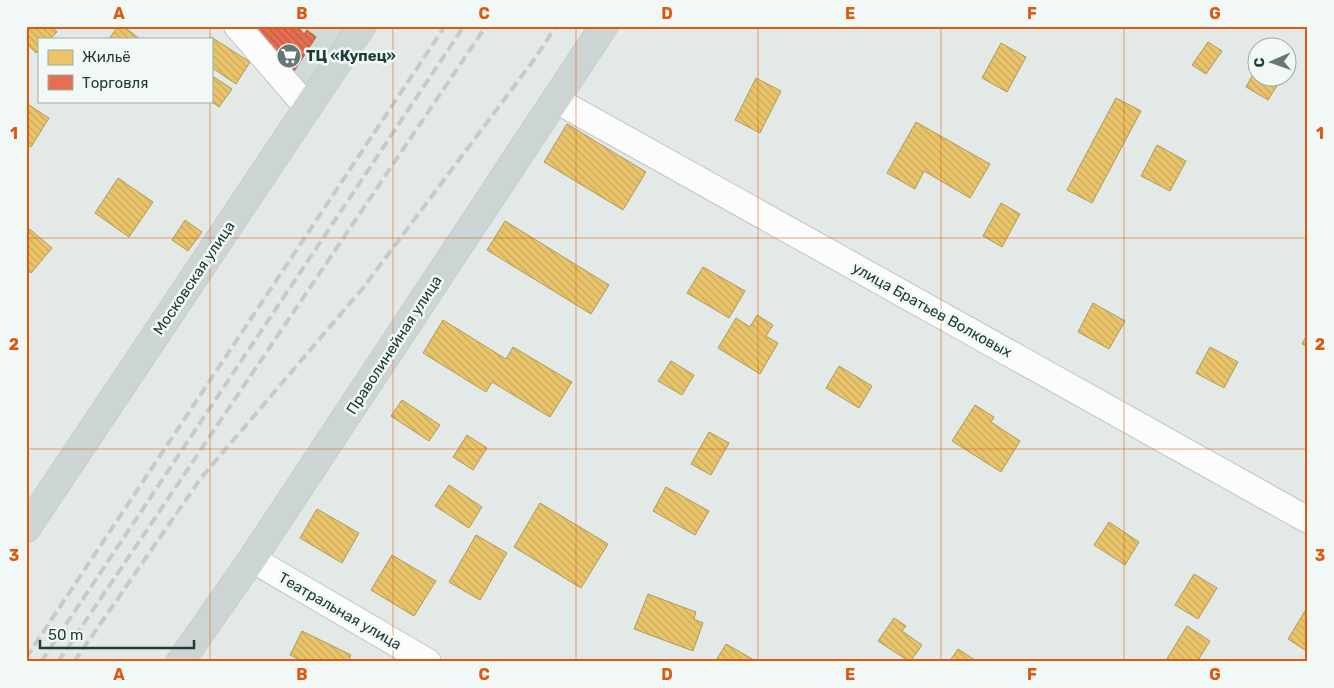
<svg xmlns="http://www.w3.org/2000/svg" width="1334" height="688" font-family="Rubik,sans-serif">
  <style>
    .built { fill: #d0dbd8 }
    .homes { fill: url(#homes-back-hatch); stroke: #ad9c5c }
    .shops { fill: url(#shops-back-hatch); stroke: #ab604a }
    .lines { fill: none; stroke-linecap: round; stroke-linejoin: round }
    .minor-casing { stroke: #c0c6c4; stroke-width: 28 }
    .major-casing { stroke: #bbc5c4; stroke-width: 29 }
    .minor { stroke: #fbfcfb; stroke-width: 26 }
    .major { stroke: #cdd5d4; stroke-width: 28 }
    .rail { stroke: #c6caca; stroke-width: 4; stroke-dasharray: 10 5; stroke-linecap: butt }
    .grid { fill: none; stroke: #de580e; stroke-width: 1; stroke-opacity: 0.55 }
    .labels { text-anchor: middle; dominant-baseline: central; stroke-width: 5; stroke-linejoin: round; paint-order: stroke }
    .poi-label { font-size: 15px; font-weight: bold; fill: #203d3a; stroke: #f1f8f6; text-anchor: start }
    .street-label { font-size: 15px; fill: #203d3a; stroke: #f1f8f6 }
    .neatline { fill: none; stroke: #de580e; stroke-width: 2 }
    .grid-label { font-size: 16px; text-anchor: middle; font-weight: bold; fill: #de580e }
  </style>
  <defs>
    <pattern id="homes-back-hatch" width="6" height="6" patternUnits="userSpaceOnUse" patternTransform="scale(1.25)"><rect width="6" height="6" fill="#e9c46a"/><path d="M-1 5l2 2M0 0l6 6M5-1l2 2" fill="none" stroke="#c8a95d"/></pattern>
    <pattern id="shops-back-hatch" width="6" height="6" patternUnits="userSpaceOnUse" patternTransform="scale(1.25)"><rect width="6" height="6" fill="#e76f51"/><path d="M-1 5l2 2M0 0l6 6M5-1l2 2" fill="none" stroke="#bb5c44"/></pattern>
  </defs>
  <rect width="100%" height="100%" fill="#e3e9e7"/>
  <path class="built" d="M 243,26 L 346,26 L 301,94 Z"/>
  <path class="homes" d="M 26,26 L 52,26 L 57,32 L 50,39 L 39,39 L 39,50 L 36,53 L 26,43 Z
    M 118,26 L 123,26 L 140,39 L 109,39 Z
    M 211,37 L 250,62 L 236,84 L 211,67 L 211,39 L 209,39 Z
    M 1208,42 L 1222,51 L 1206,74 L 1192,65 Z
    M 1001,43 L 1026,57 L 1007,92 L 982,78 Z
    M 1256,69 L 1256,78 L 1282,78 L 1268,100 L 1246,87 Z
    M 211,75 L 232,89 L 219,107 L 211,101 Z
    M 756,78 L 781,91 L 760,133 L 735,120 Z
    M 1116,98 L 1141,111 L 1092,203 L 1067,190 Z
    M 26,103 L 49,118 L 31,147 L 26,144 Z
    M 916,122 L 990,164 L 970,198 L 924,171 L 915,189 L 887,173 Z
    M 567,124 L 646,172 L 623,210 L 544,162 Z
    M 1157,145 L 1186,161 L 1170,191 L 1141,176 Z
    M 118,178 L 153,202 L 129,237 L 95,213 Z
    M 1001,203 L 1020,214 L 1002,247 L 983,236 Z
    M 185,220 L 202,232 L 188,251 L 172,240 Z
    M 505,221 L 609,285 L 591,314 L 487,250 Z
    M 26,226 L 52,248 L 31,273 L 26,269 Z
    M 703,267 L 745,291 L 729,318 L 687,293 Z
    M 1093,303 L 1125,321 L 1109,349 L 1078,332 Z
    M 757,315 L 773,325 L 766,336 L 778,343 L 760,374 L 718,348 L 736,318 L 750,327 Z
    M 443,320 L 506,359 L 513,347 L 572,382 L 550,417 L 492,382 L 486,392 L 423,353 Z
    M 1308,333 L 1308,347 L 1302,344 Z
    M 1210,347 L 1238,362 L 1224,388 L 1196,373 Z
    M 671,361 L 694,375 L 682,395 L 658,381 Z
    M 839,366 L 872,386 L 859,408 L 826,388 Z
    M 402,400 L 440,425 L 429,441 L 391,416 Z
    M 975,405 L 994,417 L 991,422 L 1020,441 L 1001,472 L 952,441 Z
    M 709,432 L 729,443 L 711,475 L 691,464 Z
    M 467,435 L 487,448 L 473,470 L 453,457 Z
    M 449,485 L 482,507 L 469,528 L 435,506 Z
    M 666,487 L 709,511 L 695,535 L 653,511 Z
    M 540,503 L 608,544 L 581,588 L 514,547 Z
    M 317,509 L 359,533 L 342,563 L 300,538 Z
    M 1109,522 L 1139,542 L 1125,565 L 1094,545 Z
    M 476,535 L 507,553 L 480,600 L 449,582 Z
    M 392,555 L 436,581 L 414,616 L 371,590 Z
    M 1194,574 L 1217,588 L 1198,619 L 1175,605 Z
    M 648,594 L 696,612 L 694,619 L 703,623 L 693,651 L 634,629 Z
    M 1308,606 L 1308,652 L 1288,639 Z
    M 894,618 L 906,626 L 902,631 L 922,645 L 910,662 L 878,641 Z
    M 1187,626 L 1210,641 L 1197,662 L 1165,662 Z
    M 302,631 L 351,655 L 348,662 L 304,662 L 290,655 Z
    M 726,644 L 754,660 L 753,662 L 715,662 Z
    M 958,649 L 978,662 L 949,662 Z"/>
  <path class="shops" d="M 249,26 L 297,26 L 304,34 L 307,30 L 316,37 L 291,76 Z"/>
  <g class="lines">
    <defs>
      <path id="minor" d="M 237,26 L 308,108
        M 556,100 L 1308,520
        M 252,559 L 428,662"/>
      <path id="major" d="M 26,529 L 362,26
        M 180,662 L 252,559 L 604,26"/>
    </defs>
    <use href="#minor" class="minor-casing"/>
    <use href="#major" class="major-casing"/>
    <use href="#minor" class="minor"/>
    <use href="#major" class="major"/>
    <path class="rail" d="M 26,658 L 445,26
      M 41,662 L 464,26
      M 58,662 L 486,26
      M 74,662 L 201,478 L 363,288 L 536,57 L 556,26"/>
  </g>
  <path class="grid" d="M 210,26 L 210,39M 393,26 L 393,662M 576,26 L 576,662M 758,26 L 758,662M 941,26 L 941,662M 1124,26 L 1124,662M 210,101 L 210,662M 26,238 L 1308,238M 26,449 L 1308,449"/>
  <defs>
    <symbol id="supermarket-disc" viewBox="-11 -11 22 22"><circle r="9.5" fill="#647977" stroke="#f1f8f6"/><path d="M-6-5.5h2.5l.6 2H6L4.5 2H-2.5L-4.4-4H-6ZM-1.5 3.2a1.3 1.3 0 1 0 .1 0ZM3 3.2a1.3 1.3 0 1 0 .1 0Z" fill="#fff"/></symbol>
  </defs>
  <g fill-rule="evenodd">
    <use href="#supermarket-disc" x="275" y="42" width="28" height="28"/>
  </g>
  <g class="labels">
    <g class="poi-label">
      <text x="306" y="56">ТЦ «Купец»</text>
    </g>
    <g class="street-label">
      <text transform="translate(194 278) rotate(-56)">Московская улица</text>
      <text transform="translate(932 310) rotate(29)">улица Братьев Волковых</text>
      <text transform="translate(394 345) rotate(-57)">Праволинейная улица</text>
      <text transform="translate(340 611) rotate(30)">Театральная улица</text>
    </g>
  </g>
  <rect width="1334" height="688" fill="none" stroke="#f1f8f6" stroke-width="55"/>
  <rect x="38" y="38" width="175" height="65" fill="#f1f8f6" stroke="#9dadab"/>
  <rect x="48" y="50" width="25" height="15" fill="#e9c46a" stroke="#9dadab"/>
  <text x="82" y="62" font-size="15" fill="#203d3a">Жильё</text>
  <rect x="48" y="75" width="25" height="15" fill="#e76f51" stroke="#9dadab"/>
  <text x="82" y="88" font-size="15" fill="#203d3a">Торговля</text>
  <g transform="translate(1272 62) rotate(268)"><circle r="24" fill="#f1f8f6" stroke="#9dadab"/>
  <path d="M0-4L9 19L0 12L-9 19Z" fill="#647977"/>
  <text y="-8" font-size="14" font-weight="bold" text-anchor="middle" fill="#203d3a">С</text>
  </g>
  <path d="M40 640v8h154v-8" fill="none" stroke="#203d3a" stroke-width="2.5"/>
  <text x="48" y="640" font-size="15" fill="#203d3a" stroke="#f1f8f6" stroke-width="4" paint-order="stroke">50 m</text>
  <rect x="28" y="28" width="1278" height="632" class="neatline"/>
  <g class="grid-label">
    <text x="119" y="19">A</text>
    <text x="302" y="19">B</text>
    <text x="484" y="19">C</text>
    <text x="667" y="19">D</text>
    <text x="850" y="19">E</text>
    <text x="1032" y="19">F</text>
    <text x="1215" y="19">G</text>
    <text x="14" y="139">1</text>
    <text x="1320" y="139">1</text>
    <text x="14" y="350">2</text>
    <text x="1320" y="350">2</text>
    <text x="14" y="561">3</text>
    <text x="1320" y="561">3</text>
    <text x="119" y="680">A</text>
    <text x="302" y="680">B</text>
    <text x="484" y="680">C</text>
    <text x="667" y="680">D</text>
    <text x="850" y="680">E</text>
    <text x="1032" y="680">F</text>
    <text x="1215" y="680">G</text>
  </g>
</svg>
